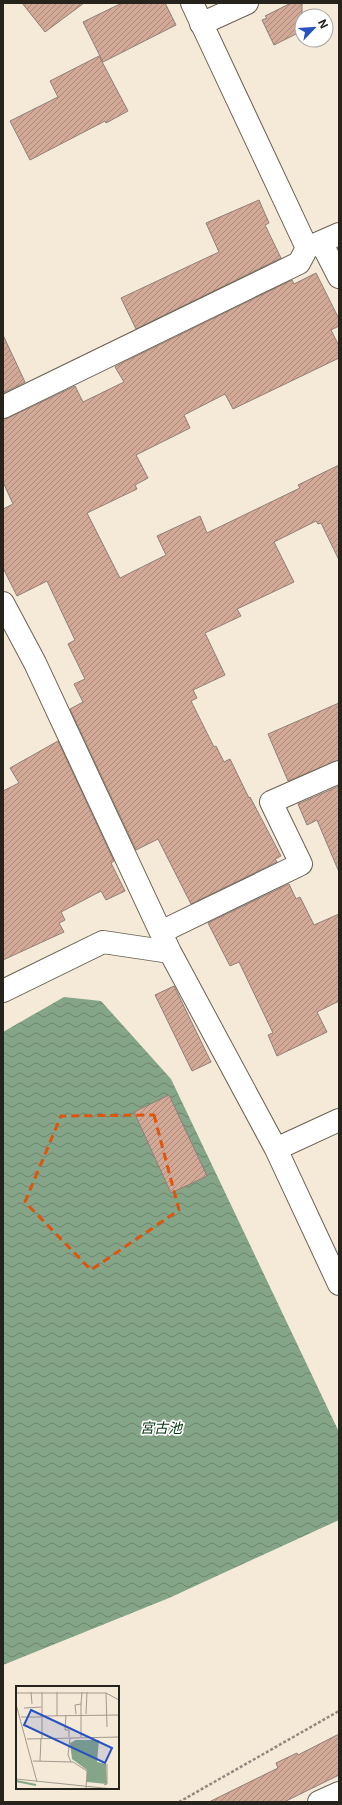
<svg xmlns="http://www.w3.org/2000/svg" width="342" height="1805" font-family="Inter,'Noto Sans JP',sans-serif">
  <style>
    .water { fill: url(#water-waves) }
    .building { fill: url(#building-hatch); stroke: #927f77 }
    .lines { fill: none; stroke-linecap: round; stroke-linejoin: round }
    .minor-casing { stroke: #6b6152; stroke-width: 24 }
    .path { stroke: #91897d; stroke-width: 2.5; stroke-dasharray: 3 2; stroke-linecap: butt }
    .minor { stroke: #fff; stroke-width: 22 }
    .marked { fill: none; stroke: #de560d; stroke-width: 3; stroke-dasharray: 8 5; stroke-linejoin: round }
    .labels { text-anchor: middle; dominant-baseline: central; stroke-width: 3.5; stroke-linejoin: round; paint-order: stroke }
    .water-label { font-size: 14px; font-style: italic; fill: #00350d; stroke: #fff }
    .inset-river { fill: none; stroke: #85a588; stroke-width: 2 }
    .inset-road { fill: none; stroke: #a2998d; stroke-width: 1 }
    .view { fill: #2653c1; fill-opacity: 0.15; stroke: #2653c1; stroke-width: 2 }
    .inset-edge { fill: none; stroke: #26221c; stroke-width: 2 }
  </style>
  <defs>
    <pattern id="water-waves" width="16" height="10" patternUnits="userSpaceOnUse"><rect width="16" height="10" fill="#85a588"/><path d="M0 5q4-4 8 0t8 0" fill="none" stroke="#6d866e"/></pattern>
    <pattern id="building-hatch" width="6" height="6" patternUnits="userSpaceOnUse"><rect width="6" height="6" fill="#d2a897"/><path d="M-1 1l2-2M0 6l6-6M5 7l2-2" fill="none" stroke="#aa887a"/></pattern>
  </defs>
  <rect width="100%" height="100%" fill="#f5e9d8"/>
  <path class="water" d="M 64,997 L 101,1001 L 171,1079 L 339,1432 L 339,1520 L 169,1598 L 3,1665 L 3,1032 Z"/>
  <path class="building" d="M 22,3 L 84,3 L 45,32 Z
    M 122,3 L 165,3 L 176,25 L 103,62 L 83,22 Z
    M 291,3 L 302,3 L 302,31 L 274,45 L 262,20 L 267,18 L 265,16 Z
    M 99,56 L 128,111 L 106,123 L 105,121 L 30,160 L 10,121 L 58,97 L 50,81 Z
    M 259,200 L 269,223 L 265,225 L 281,258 L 136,329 L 121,298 L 219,252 L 206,223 Z
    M 316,273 L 339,319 L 339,326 L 331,330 L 339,346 L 339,358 L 233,409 L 225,394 L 184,415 L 190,428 L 136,455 L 148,478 L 135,485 L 137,489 L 87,513 L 120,578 L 166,555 L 157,536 L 200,516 L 207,533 L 300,488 L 298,485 L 339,465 L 339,560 L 321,523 L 318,524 L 316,521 L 274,542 L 294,582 L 237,609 L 241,616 L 205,633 L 225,675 L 193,690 L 197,698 L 191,701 L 214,747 L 216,746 L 224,762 L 230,759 L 249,798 L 250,797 L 281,856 L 275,859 L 277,862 L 191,904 L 158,839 L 136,850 L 70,709 L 83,702 L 74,684 L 85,679 L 68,644 L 75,640 L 47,581 L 17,596 L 3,568 L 3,509 L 13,504 L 3,482 L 3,419 L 8,418 L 75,386 L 83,402 L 124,382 L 115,367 L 124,362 L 292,280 L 294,284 Z
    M 3,335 L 25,382 L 3,393 Z
    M 339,703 L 339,760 L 288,781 L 268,734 Z
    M 58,741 L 114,861 L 111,863 L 125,891 L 106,900 L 101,891 L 61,912 L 65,920 L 59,923 L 64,932 L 3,960 L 3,791 L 19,783 L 10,768 Z
    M 339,786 L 339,872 L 317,820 L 307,825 L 298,804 Z
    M 289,884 L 296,899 L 300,897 L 314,925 L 339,914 L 339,1001 L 317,1012 L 327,1032 L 277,1056 L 268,1035 L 273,1033 L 239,962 L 230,966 L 208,923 Z
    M 174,986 L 211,1062 L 192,1071 L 155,995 Z
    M 169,1095 L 207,1176 L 171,1193 L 134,1112 Z
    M 339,1734 L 339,1775 L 284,1802 L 209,1802 L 278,1768 L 276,1763 L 297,1753 L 298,1755 Z"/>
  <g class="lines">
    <defs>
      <path id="minor" d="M 192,3 L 307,248
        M 201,24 L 247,3
        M 321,242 L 339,277
        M 3,407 L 299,263 L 307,248 L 339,234
        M 3,603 L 35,663 L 170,952 L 276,1149 L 339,1284
        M 161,932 L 301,864 L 271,802 L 339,772
        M 3,991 L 103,942 L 170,952
        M 276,1149 L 339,1120
        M 319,1802 L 339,1793"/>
    </defs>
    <use href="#minor" class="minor-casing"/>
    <path class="path" d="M 179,1802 L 339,1711"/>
    <use href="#minor" class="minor"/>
  </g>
  <path class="marked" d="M 154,1115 L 179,1210 L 91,1270 L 25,1202 L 61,1116 Z"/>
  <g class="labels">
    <g class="water-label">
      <text x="161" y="1427">宮古池</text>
    </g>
  </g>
  <g transform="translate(16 1686)">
    <rect width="103" height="103" fill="#f5e9d8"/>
    <path d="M 60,54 L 83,54 L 81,76 L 90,78 L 91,98 L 71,96 L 71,84 L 56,73 L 54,57 Z" fill="#85a588"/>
    <path class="inset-river" d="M 0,95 L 20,99"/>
    <path class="inset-road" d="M 15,6 L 16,18M 26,6 L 26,52M 41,6 L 41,30M 0,7 L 90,7 L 103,14M 90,7 L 91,41M 0,18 L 21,96M 65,18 L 66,6M 8,22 L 25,21M 60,28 L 59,19 L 65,18 L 65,51M 70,28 L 71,6M 50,29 L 49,44 L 53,44 L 53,51M 25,30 L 103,29M 5,31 L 25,31M 54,52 L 52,69 L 55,76M 11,53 L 103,51M 17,75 L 57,76 L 71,85 L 70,103M 24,75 L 25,52M 0,93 L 97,103M 88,99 L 91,98 L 91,78"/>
    <path class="view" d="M 15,24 L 96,62 L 89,77 L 8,39 Z"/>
    <rect width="103" height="103" class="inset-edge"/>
  </g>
  <rect width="342" height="1805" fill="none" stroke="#26221c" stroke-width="8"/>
  <g transform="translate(314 28) rotate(65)"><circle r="19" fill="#ffffff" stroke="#a8a7a4"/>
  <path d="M0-3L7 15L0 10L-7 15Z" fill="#2653c1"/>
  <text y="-6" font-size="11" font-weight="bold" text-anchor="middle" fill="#26221c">N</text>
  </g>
</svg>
